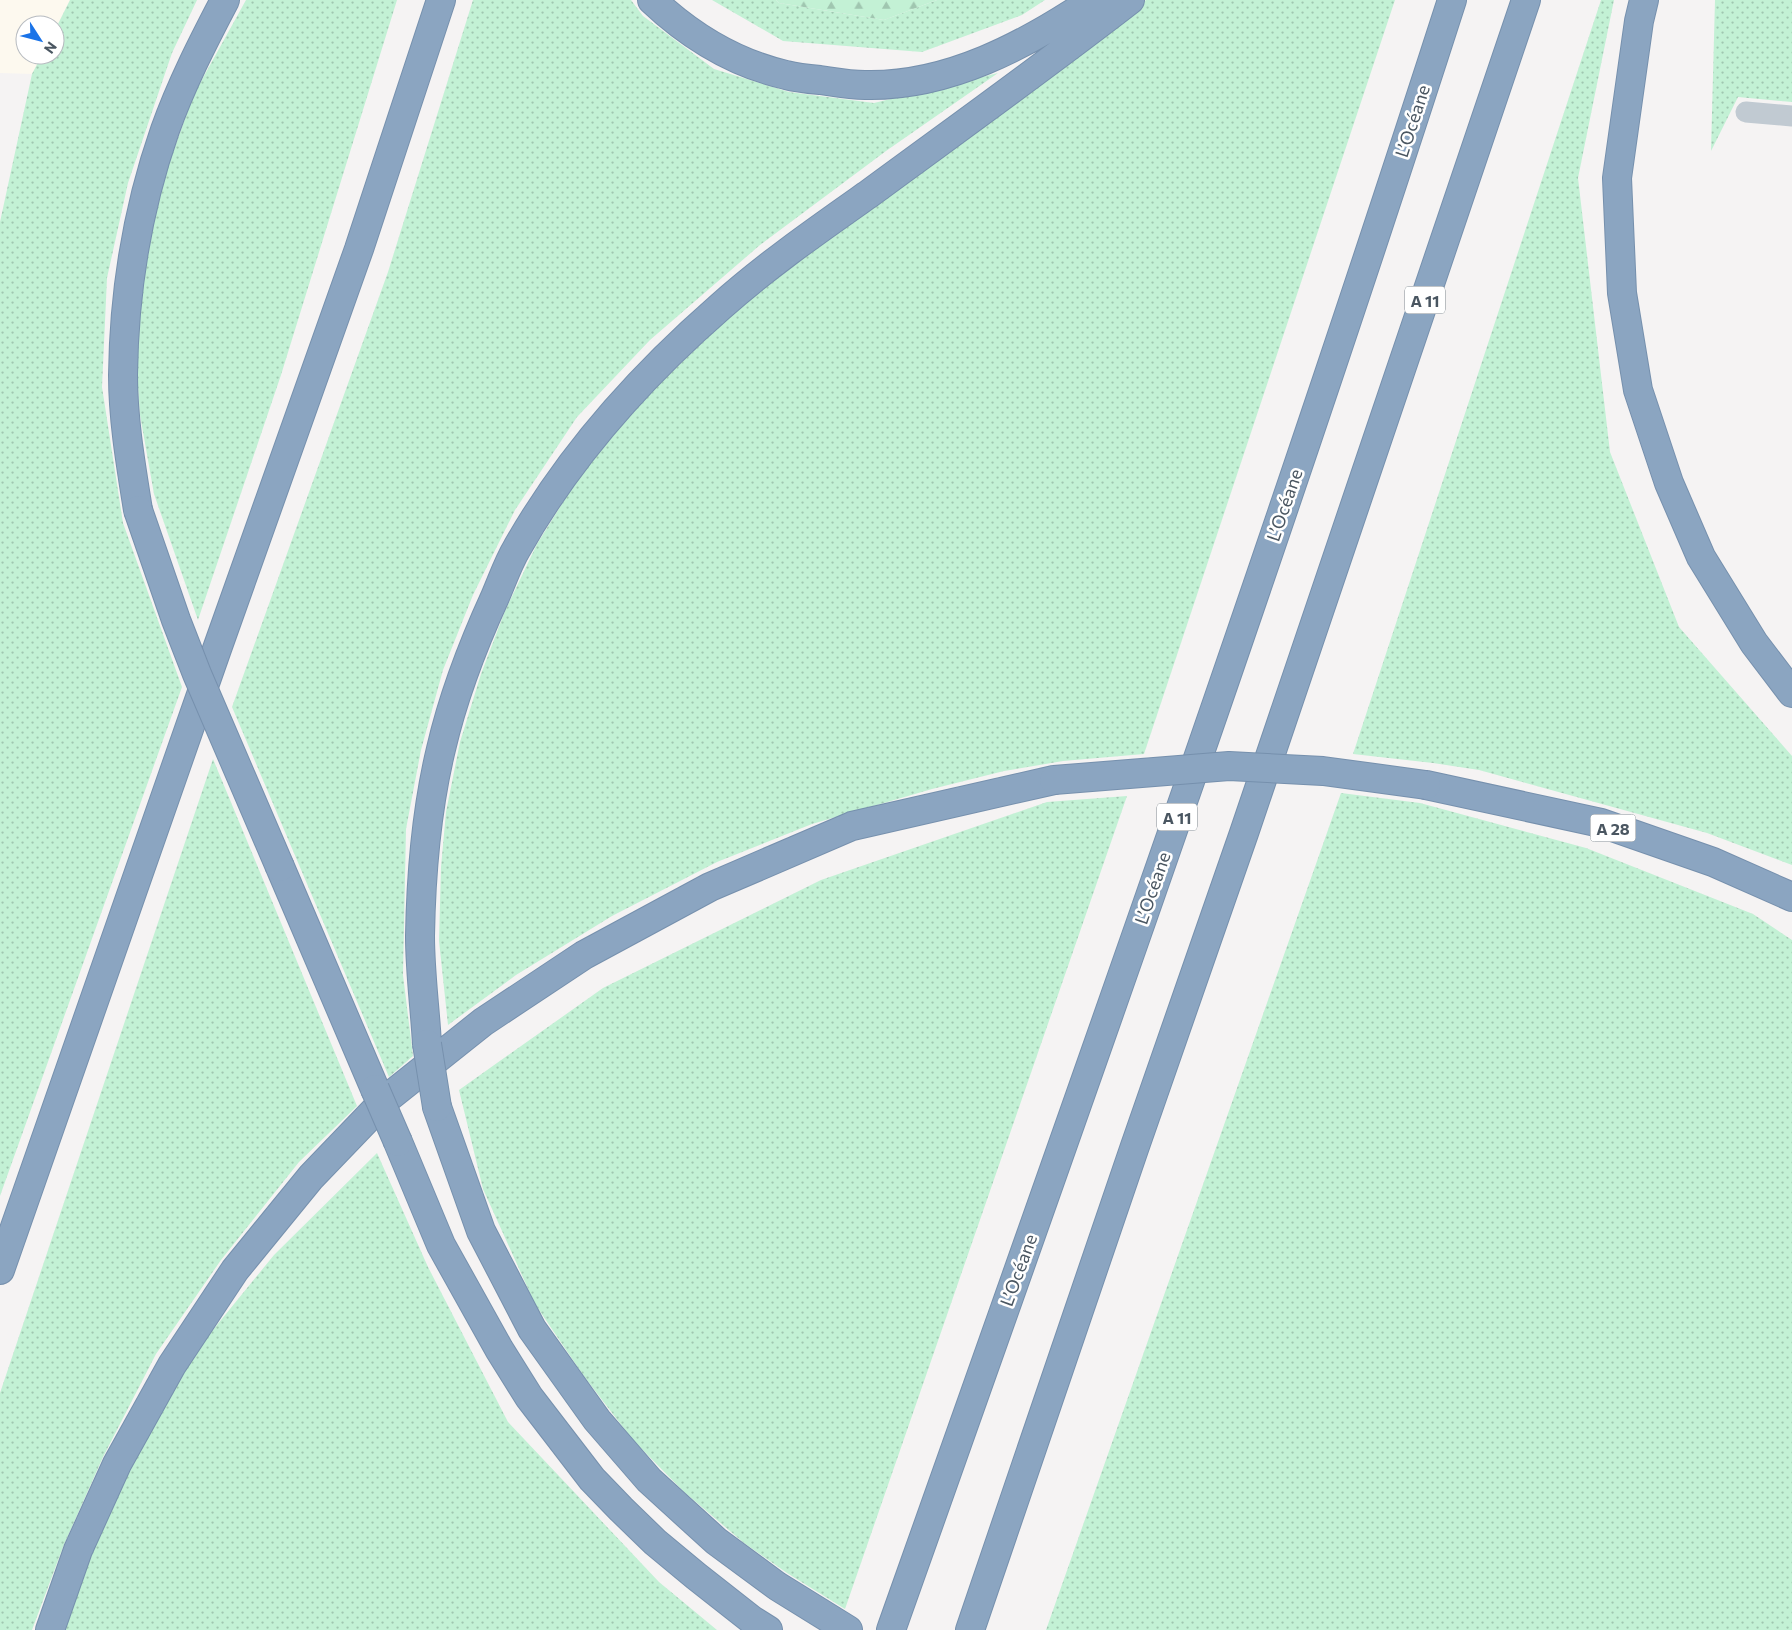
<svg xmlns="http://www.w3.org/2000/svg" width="1792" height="1630" font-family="Commissioner,sans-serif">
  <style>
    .commercial { fill: #fdf9ef }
    .green { fill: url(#green-dots) }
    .forest { fill: url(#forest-firs) }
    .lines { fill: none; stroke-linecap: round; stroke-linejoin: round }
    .highway-casing { stroke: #7690ad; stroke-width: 30 }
    .lane { stroke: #c1cad2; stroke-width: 21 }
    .highway { stroke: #8ba5c1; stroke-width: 28 }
    .highway-bridge-casing { stroke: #7690ad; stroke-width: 30; stroke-linecap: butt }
    .highway-bridge { stroke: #8ba5c1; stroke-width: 28 }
    .labels { text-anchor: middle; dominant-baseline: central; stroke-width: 5; stroke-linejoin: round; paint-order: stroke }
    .shield { fill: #fff; stroke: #808990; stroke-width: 1 }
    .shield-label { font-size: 16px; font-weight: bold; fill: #4a5661 }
    .street-label { font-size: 18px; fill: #4a5661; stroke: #fff }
  </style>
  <defs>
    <pattern id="green-dots" width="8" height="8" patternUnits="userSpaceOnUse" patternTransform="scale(1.25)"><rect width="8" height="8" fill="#c3f1d5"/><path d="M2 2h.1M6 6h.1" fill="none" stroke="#a0c6b0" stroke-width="1.8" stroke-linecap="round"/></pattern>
    <pattern id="forest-firs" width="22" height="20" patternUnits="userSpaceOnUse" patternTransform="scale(1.25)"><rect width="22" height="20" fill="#c3f1d5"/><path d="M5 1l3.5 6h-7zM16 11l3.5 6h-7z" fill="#a0c6b0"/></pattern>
  </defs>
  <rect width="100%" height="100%" fill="#f5f3f3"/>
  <path class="commercial" d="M 0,0 L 70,0 L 55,30 L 55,25 L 25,25 L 25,55 L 42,55 L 32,74 L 0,73 Z"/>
  <path class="green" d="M 70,0 L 197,0 L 172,53 L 128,183 L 107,278 L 102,387 L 123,523 L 182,687 L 0,1196 L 0,222 L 32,74 L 42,55 L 55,55 L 55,30 Z
    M 246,0 L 397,0 L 281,375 L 198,620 L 154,494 L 140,415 L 134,331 L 146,250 L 165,174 L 194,94 Z
    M 473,0 L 631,0 L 643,16 L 714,69 L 789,92 L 874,103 L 998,73 L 886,151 L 760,245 L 650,340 L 577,417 L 515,510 L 473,595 L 443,670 L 421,750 L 406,829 L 403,975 L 413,1056 L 389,1077 L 232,707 L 388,272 Z
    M 712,0 L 776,0 L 779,3 L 884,20 L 937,0 L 1045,0 L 1022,15 L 922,52 L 783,41 Z
    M 1146,0 L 1395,0 L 1144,754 L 1063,761 L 1004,771 L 932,789 L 812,824 L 717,862 L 612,916 L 516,975 L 448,1025 L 439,941 L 441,867 L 446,812 L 460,742 L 481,674 L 505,611 L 537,544 L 583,470 L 650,393 L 735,311 L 896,186 L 1125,18 Z
    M 1601,0 L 1614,0 L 1578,178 L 1610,452 L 1679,627 L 1792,756 L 1792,865 L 1707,833 L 1479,770 L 1433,763 L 1353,754 Z
    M 1715,0 L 1792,0 L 1792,102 L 1738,97 L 1711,151 Z
    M 213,759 L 357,1106 L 299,1162 L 221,1260 L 156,1354 L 103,1457 L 63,1547 L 32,1630 L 0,1630 L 0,1393 Z
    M 1341,793 L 1420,803 L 1586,848 L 1753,914 L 1792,940 L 1792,1630 L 1046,1630 Z
    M 1127,796 L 845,1609 L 787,1573 L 744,1543 L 683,1491 L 632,1439 L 583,1375 L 535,1304 L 483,1189 L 459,1090 L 603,988 L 821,880 L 1047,802 Z
    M 377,1153 L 428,1267 L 508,1422 L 659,1582 L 717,1630 L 64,1630 L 75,1592 L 129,1468 L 195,1352 L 274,1255 Z"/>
  <path class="forest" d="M 776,0 L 937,0 L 884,20 L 779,3 Z"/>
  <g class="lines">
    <defs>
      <path id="highway" d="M 652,0 C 690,36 734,63 786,75 C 797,78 808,79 820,80 C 834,82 850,85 865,85 C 948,87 1026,45 1093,0
        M 1644,0 L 1639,21 L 1617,178 L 1622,293 L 1638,390 L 1669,483 L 1701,557 L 1754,643 L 1792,693
        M 138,510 C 131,466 123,420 123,375 C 124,290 137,210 165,130 C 181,85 203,42 225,0
        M 1426,785 L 1601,823 L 1713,862 L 1792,897
        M 280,867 L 375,1089
        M 427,1044 C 425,1008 420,972 420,936 C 421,877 427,807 441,749 C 453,697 473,645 495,597 C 502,581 508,563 517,548 C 569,456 641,376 720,307 C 767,265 819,229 870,193 C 957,129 1045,66 1130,0
        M 437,1107 L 481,1231 L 532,1329 L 597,1420 L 649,1480 L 716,1541 L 777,1586 L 848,1630
        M 398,1142 L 441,1245 L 499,1349 L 529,1397 L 592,1479 L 621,1509 L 655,1542 L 696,1576 L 752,1620 L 768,1630
        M 0,1270 L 217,649 L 359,249 L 441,0
        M 50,1630 L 78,1550 L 117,1464 L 172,1365 L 235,1270 L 311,1177 L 385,1100 L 483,1022 L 584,955 L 710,887 L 852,826 L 1054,780
        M 891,1630 C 1083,1089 1276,547 1452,0
        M 970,1630 L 1134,1149 L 1244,833 L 1526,0"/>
    </defs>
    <use href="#highway" class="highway-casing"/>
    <path class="lane" d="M 1746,112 L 1792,116"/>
    <use href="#highway" class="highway"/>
    <defs>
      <path id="highway-bridge" d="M 138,510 L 176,620 L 197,674 L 280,867
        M 1054,780 L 1229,766 L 1323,771 L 1426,785
        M 427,1044 L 437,1107
        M 375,1089 L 398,1142"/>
    </defs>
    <use href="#highway-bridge" class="highway-bridge-casing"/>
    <use href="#highway-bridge" class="highway-bridge"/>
  </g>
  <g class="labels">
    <g class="shield">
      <rect x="1405" y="286.5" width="40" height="27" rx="4"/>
      <rect x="1157" y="803.5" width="40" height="27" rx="4"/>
      <rect x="1590.5" y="814.5" width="45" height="27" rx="4"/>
    </g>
    <g class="shield-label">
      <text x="1425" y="300">A 11</text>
      <text x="1177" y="817">A 11</text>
      <text x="1613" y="828">A 28</text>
    </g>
    <g class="street-label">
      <text transform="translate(1412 121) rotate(-72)">L’Océane</text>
      <text transform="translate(1284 505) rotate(-71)">L’Océane</text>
      <text transform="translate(1152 888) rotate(-71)">L’Océane</text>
      <text transform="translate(1018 1270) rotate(-70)">L’Océane</text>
    </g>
  </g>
  <g transform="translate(40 40) rotate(126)"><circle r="24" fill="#ffffff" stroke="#b7bbc0"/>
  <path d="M0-4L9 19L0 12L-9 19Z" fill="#1a73e8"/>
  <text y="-8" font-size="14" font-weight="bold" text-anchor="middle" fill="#4a5661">N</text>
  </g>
</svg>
